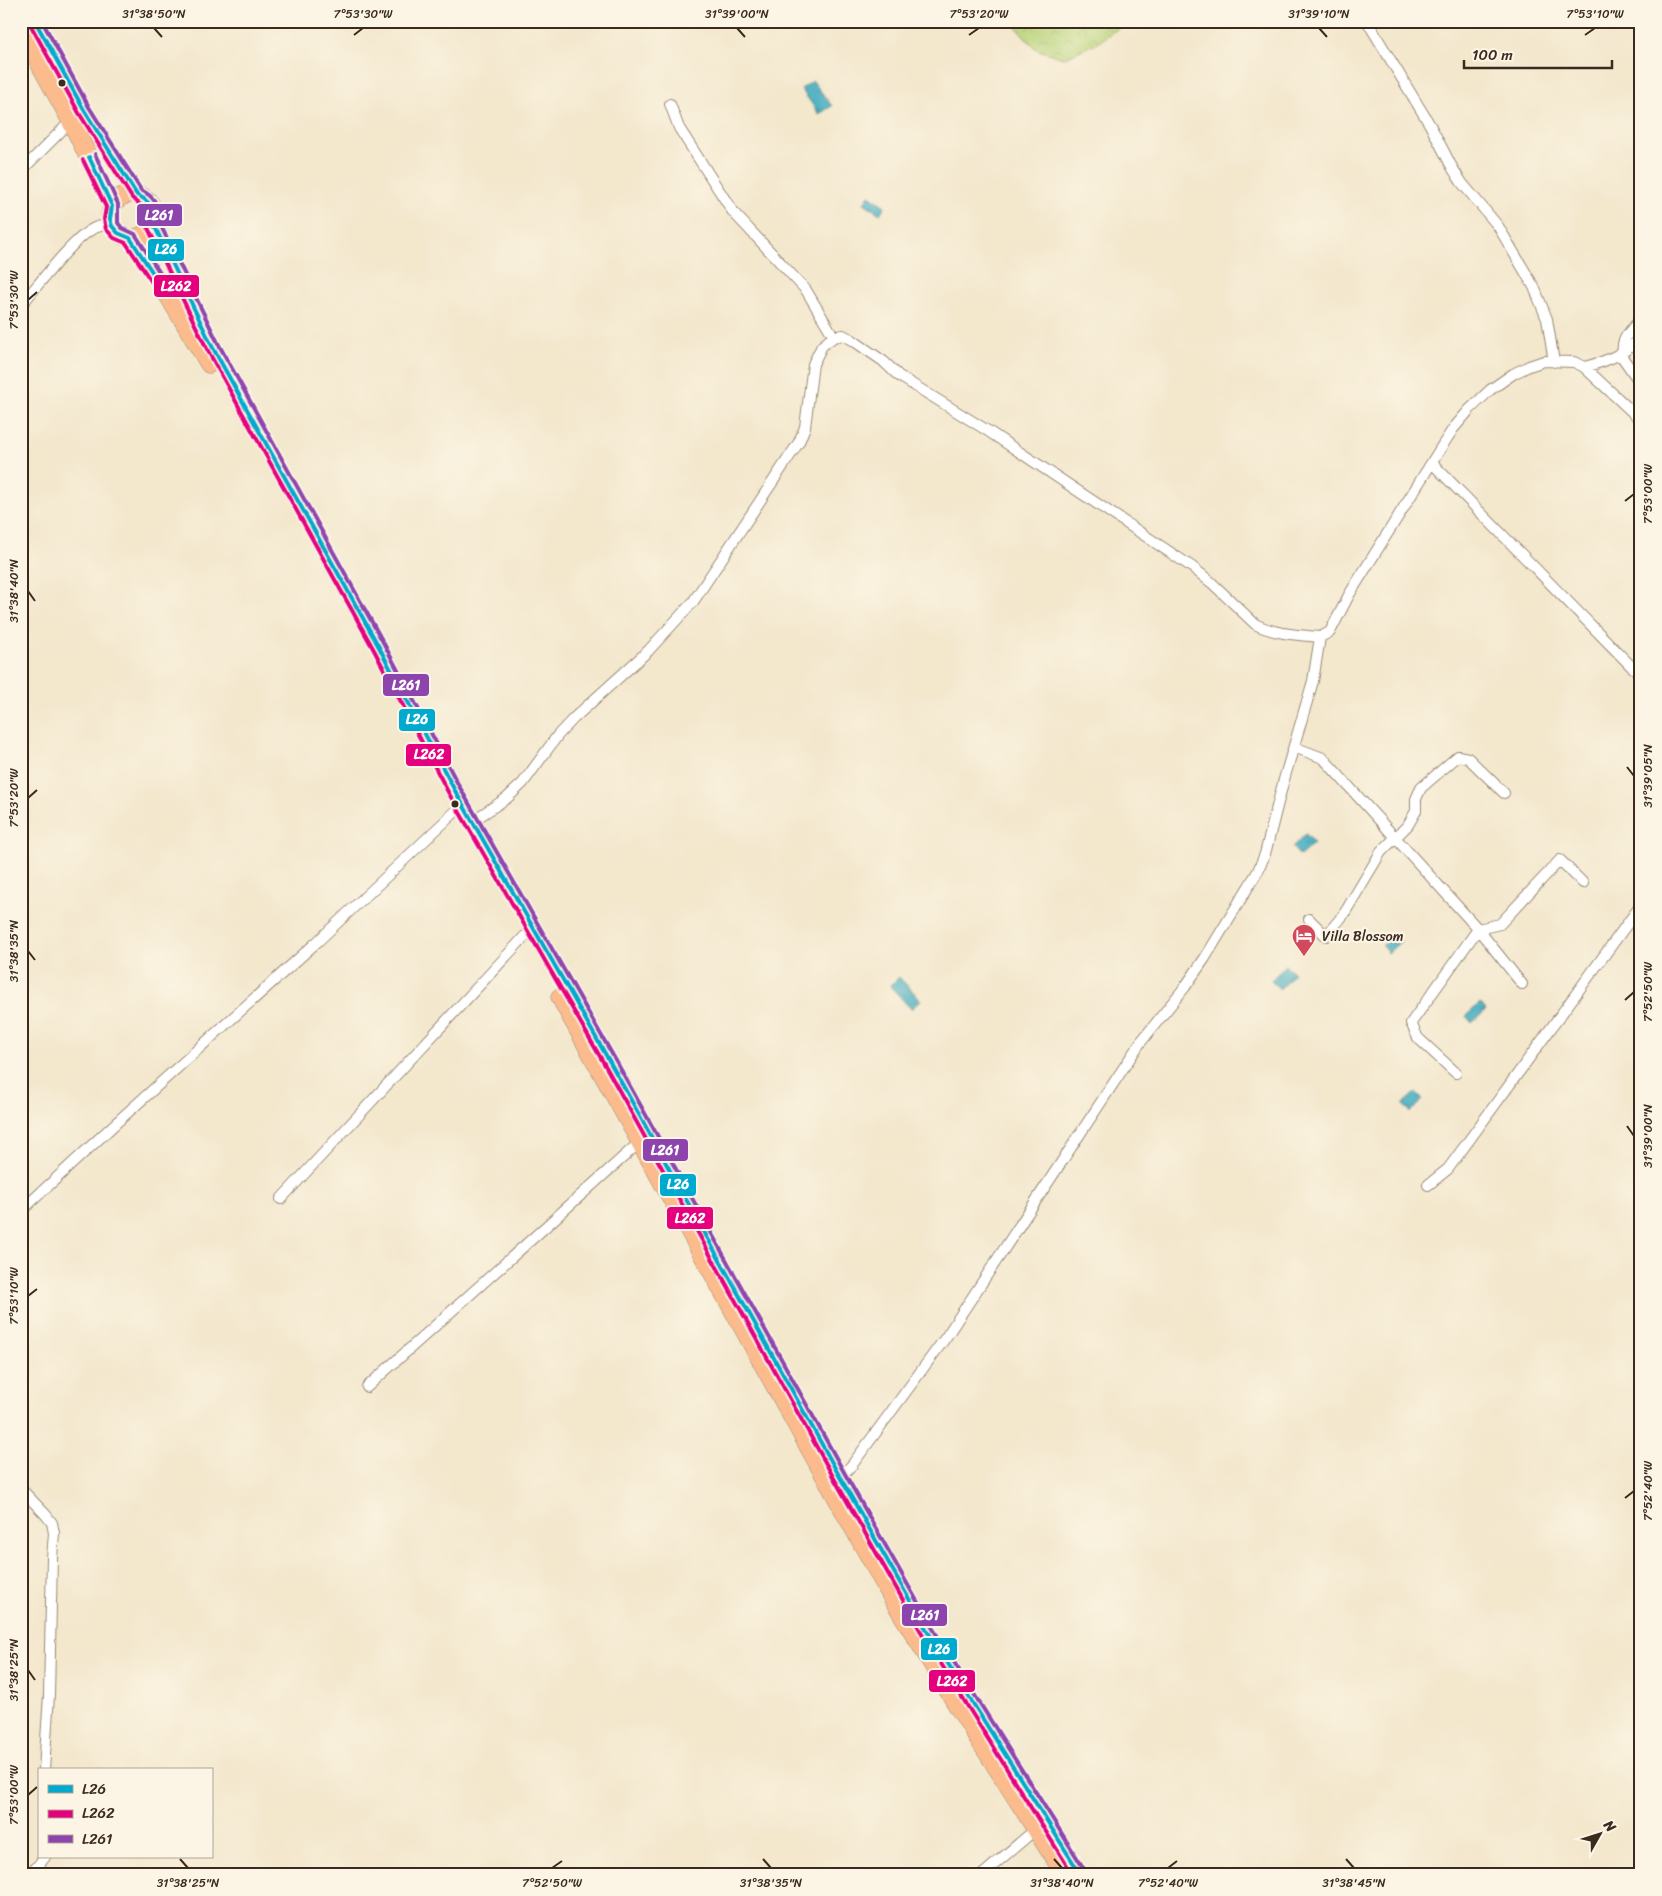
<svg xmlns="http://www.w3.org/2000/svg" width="1662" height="1896" font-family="Sriracha,sans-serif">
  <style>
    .park { fill: url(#park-crowns); stroke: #7a7e4c }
    .water { fill: url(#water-ripples); stroke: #3e6a6f }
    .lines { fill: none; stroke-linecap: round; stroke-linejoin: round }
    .minor-casing { stroke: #978875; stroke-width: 12 }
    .trunk-casing { stroke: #978875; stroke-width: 19 }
    .minor { stroke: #fff; stroke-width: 10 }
    .trunk { stroke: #fbbb8c; stroke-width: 18 }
    .bus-1-casing { stroke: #fcf5e5; stroke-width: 8 }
    .bus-2-casing { stroke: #fcf5e5; stroke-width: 8 }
    .bus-3-casing { stroke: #fcf5e5; stroke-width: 8 }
    .bus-1 { stroke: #00a9ce; stroke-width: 4 }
    .bus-2 { stroke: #e5007d; stroke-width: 4 }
    .bus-3 { stroke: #8e44ad; stroke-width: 4 }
    .ticks { fill: none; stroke: #3b2a1e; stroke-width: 2 }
    .bus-dot { fill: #3b2a1e; stroke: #fcf5e5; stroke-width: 2 }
    .labels { text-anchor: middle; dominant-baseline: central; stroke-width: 4.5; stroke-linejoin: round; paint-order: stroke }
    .poi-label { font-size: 14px; fill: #3b2a1e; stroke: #fcf5e5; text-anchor: start }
    .line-badge { stroke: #fcf5e5; stroke-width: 2 }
    .badge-label { font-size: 14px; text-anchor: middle; font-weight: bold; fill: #fff }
    .neatline { fill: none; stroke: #3b2a1e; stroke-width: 2 }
    .ticks-label { font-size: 12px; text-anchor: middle; fill: #3b2a1e }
  </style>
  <defs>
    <pattern id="park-crowns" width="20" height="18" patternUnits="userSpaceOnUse" patternTransform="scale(1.25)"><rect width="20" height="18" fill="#b9d379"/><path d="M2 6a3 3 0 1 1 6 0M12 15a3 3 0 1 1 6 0" fill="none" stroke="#a0b568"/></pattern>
    <pattern id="water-ripples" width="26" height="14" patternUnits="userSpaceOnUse" patternTransform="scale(1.25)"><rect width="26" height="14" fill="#40abc0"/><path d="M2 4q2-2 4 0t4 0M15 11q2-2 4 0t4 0" fill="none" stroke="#378b9b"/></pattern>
  </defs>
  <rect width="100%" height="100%" fill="#fcf5e5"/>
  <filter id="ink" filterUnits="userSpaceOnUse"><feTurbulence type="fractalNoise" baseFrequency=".02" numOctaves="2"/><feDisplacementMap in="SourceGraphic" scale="10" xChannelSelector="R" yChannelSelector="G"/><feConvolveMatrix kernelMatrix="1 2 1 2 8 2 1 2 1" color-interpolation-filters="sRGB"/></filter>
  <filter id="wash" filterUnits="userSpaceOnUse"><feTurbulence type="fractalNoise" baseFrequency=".0096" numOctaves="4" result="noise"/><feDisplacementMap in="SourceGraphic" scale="20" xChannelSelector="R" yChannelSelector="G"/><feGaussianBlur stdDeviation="1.12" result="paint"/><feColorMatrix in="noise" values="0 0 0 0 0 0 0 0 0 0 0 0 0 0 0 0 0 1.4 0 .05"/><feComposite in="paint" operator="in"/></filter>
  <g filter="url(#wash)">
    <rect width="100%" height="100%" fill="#f3e7cc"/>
    <path class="park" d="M 1011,21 L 1128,21 L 1099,42 L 1063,58 L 1036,49 Z"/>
    <path class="water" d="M 813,81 L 832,106 L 819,114 L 801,89 Z
      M 869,195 L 885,206 L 880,214 L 864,203 Z
      M 1306,834 L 1314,843 L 1300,856 L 1292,847 Z
      M 1394,934 L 1401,941 L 1388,953 L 1382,946 Z
      M 1285,965 L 1294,973 L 1280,989 L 1271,981 Z
      M 899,977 L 921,1000 L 911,1009 L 890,986 Z
      M 1480,1003 L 1486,1010 L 1472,1023 L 1466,1016 Z
      M 1415,1092 L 1423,1100 L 1411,1112 L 1403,1105 Z"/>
  </g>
  <g filter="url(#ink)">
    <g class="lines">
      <defs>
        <path id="minor" d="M 1367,21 L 1430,125 L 1453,169 L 1462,183 L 1498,226 L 1534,287 L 1547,319 L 1554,362
          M 670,104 L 679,128 L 733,212 L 806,290 L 834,337
          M 21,171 L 71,121
          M 21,305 C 36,288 77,233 97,227 C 102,225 107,226 112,226
          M 1623,349 C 1621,338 1634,327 1641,319
          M 1620,354 L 1641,384
          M 1584,367 C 1605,362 1628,353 1641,336
          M 1432,463 L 1632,667 L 1641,674
          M 1294,747 L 1323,758 L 1478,929 L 1522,984
          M 474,820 L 507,798 L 523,783 L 558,735 L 574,718 L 648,651 L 693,602 L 799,442 L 805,427 L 813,364 L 822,346 L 828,341 L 834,337 L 843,335 L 851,339 L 883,361 L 899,376 L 988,431 L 1192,567 L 1212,583 L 1255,624 C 1274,634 1298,635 1320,637
          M 1309,919 L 1326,936 L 1344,914 L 1381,852 L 1408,825 L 1416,811 L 1416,799 L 1421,788 L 1458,756 L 1468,758 L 1504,793
          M 1456,1073 L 1418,1038 L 1411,1023 L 1478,929 L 1500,924 L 1560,860 L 1583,883
          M 1428,1185 L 1448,1169 L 1641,905
          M 281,1199 L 525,936
          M 21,1211 L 116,1123 L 317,942 L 457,810
          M 367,1387 L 640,1142
          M 840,1477 L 852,1465 L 946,1337 L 1140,1043 L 1185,987 L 1205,958 L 1258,871 L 1265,854 L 1283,783 L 1313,681 L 1320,637 L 1330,632 L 1349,595 L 1442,446 L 1453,429 L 1470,409 L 1490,390 L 1513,374 L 1529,366 L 1544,361 L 1574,362 L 1584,367 L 1641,420
          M 21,1489 L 46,1515 L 52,1523 L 54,1533 L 52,1558 L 49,1695 L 44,1770
          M 26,1875 L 36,1868 L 45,1857
          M 982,1875 L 1036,1829
          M 1640,1875 L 1641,1873"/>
        <path id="trunk" d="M 35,21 L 84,110 L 137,195
          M 21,30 L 71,121 L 112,206
          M110 216a22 22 0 1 1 44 0a22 22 0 1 1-44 0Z
          M 153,223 L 213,348 L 379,647 L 454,789 L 611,1064 L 840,1477 L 925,1627 L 1081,1875
          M 130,238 L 169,297 L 209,364
          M 560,997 L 890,1594 L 954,1700 L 1065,1875"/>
      </defs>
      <use href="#minor" class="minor-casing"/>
      <use href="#trunk" class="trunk-casing"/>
      <use href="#minor" class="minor"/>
      <use href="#trunk" class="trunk"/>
      <defs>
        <path id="bus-1" d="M 35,21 L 84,110 L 137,195 C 150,201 155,209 153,223 L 213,348 L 379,647 L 454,789 L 611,1064 L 840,1477 L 925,1627 L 1081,1875
          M 89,157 L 112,206 L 110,219 L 112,226 L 118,233 L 130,238 L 160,284"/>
        <path id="bus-2" d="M 30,24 L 79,113 L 132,198 L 146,209 L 147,226 L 208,351 L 374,650 L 448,792 L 606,1067 L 835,1480 L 920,1630 L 1073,1875
          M 83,160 L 106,207 L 104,219 L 106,229 L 114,238 L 126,243 L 155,287"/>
        <path id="bus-3" d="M 42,21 L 89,107 L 141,190 C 155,197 161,207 159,222 L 219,345 L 384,644 L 459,786 L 616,1061 L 845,1474 L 930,1624 L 1086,1872
          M 95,154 L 118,204 L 118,223 L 122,228 L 135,234 L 165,281"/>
      </defs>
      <use href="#bus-1" class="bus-1-casing"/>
      <use href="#bus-2" class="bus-2-casing"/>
      <use href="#bus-3" class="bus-3-casing"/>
      <use href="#bus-1" class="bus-1"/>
      <use href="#bus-2" class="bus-2"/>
      <use href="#bus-3" class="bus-3"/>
    </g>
  </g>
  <path class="ticks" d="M 154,28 L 162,37M 737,28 L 745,37M 1319,28 L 1327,37M 354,35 L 363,28M 969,35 L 979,28M 1585,35 L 1595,28M 28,300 L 37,292M 1625,501 L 1634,494M 28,591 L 35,601M 1627,767 L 1634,776M 28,798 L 37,790M 28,951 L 35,960M 1625,1000 L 1634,992M 1627,1126 L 1634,1136M 28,1296 L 37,1289M 1625,1498 L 1634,1491M 28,1670 L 35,1680M 28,1795 L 37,1787M 180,1859 L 188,1868M 763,1859 L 771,1868M 1054,1859 L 1062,1868M 1346,1859 L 1354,1868M 552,1868 L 562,1861M 1168,1868 L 1177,1861"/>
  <defs>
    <symbol id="hotel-pin" viewBox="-11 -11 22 30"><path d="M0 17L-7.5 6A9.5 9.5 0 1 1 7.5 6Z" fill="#d1495b" stroke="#fcf5e5"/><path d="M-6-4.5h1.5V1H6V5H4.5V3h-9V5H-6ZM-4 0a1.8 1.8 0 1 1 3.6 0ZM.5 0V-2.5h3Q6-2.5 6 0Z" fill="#fff"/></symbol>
  </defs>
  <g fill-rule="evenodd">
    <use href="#hotel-pin" x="1290" y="922" width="28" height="38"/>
  </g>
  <g class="bus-dot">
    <circle cx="62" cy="83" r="4.5"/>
    <circle cx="455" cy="804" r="4.5"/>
  </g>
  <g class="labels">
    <g class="poi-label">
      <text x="1322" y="936">Villa Blossom</text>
    </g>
  </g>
  <g class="line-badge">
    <rect x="136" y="203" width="47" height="24" rx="5" fill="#8e44ad"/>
    <rect x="147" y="238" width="38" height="24" rx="5" fill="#00a9ce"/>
    <rect x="153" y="274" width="47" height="24" rx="5" fill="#e5007d"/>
    <rect x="382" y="673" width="48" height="24" rx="5" fill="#8e44ad"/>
    <rect x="398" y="708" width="38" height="24" rx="5" fill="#00a9ce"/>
    <rect x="405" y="743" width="47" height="24" rx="5" fill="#e5007d"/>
    <rect x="642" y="1138" width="47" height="24" rx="5" fill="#8e44ad"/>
    <rect x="659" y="1173" width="38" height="24" rx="5" fill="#00a9ce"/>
    <rect x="666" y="1206" width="48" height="24" rx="5" fill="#e5007d"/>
    <rect x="901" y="1603" width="47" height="24" rx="5" fill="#8e44ad"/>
    <rect x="920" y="1637" width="38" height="24" rx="5" fill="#00a9ce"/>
    <rect x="928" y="1669" width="48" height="24" rx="5" fill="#e5007d"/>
  </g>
  <g class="badge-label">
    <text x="159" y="220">L261</text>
    <text x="166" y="254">L26</text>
    <text x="176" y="291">L262</text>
    <text x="406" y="690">L261</text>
    <text x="417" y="724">L26</text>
    <text x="429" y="759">L262</text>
    <text x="665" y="1155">L261</text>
    <text x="678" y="1189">L26</text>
    <text x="690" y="1223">L262</text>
    <text x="925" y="1620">L261</text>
    <text x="939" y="1654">L26</text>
    <text x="952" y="1686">L262</text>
  </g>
  <rect width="1662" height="1896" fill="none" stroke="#fcf5e5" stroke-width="55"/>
  <rect x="38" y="1768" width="175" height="90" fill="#fcf5e5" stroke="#afa495"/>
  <rect x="48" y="1785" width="25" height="8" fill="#00a9ce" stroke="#afa495"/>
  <text x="82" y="1794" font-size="15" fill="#3b2a1e">L26</text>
  <rect x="48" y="1810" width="25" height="8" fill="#e5007d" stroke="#afa495"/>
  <text x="82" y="1818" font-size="15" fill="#3b2a1e">L262</text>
  <rect x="48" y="1835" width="25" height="8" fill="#8e44ad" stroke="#afa495"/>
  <text x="82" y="1844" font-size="15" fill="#3b2a1e">L261</text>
  <g transform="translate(1600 1834) rotate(51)" stroke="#fcf5e5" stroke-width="4" paint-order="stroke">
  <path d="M0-4L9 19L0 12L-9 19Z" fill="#3b2a1e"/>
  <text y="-8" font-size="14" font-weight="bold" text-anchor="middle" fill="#3b2a1e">N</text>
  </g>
  <path d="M1464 60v8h148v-8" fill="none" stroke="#3b2a1e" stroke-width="2.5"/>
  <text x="1472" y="60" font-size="15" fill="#3b2a1e" stroke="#fcf5e5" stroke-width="4" paint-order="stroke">100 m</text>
  <rect x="28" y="28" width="1606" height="1840" class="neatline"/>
  <g class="ticks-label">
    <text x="154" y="18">31°38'50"N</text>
    <text x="363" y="18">7°53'30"W</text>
    <text x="737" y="18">31°39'00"N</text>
    <text x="979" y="18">7°53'20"W</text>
    <text x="1319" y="18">31°39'10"N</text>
    <text x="1595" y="18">7°53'10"W</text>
    <text transform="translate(14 300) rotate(-90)" y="4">7°53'30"W</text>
    <text transform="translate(1648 494) rotate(-90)" y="4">7°53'00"W</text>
    <text transform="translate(14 591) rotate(-90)" y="4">31°38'40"N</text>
    <text transform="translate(1648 776) rotate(-90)" y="4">31°39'05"N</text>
    <text transform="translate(14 798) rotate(-90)" y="4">7°53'20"W</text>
    <text transform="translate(14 951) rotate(-90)" y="4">31°38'35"N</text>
    <text transform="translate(1648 992) rotate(-90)" y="4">7°52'50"W</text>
    <text transform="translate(1648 1136) rotate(-90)" y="4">31°39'00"N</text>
    <text transform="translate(14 1296) rotate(-90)" y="4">7°53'10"W</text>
    <text transform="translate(1648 1491) rotate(-90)" y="4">7°52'40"W</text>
    <text transform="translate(14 1670) rotate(-90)" y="4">31°38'25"N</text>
    <text transform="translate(14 1795) rotate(-90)" y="4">7°53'00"W</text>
    <text x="188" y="1887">31°38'25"N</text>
    <text x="552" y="1887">7°52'50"W</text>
    <text x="771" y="1887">31°38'35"N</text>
    <text x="1062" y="1887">31°38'40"N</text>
    <text x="1168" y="1887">7°52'40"W</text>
    <text x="1354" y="1887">31°38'45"N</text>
  </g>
</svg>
